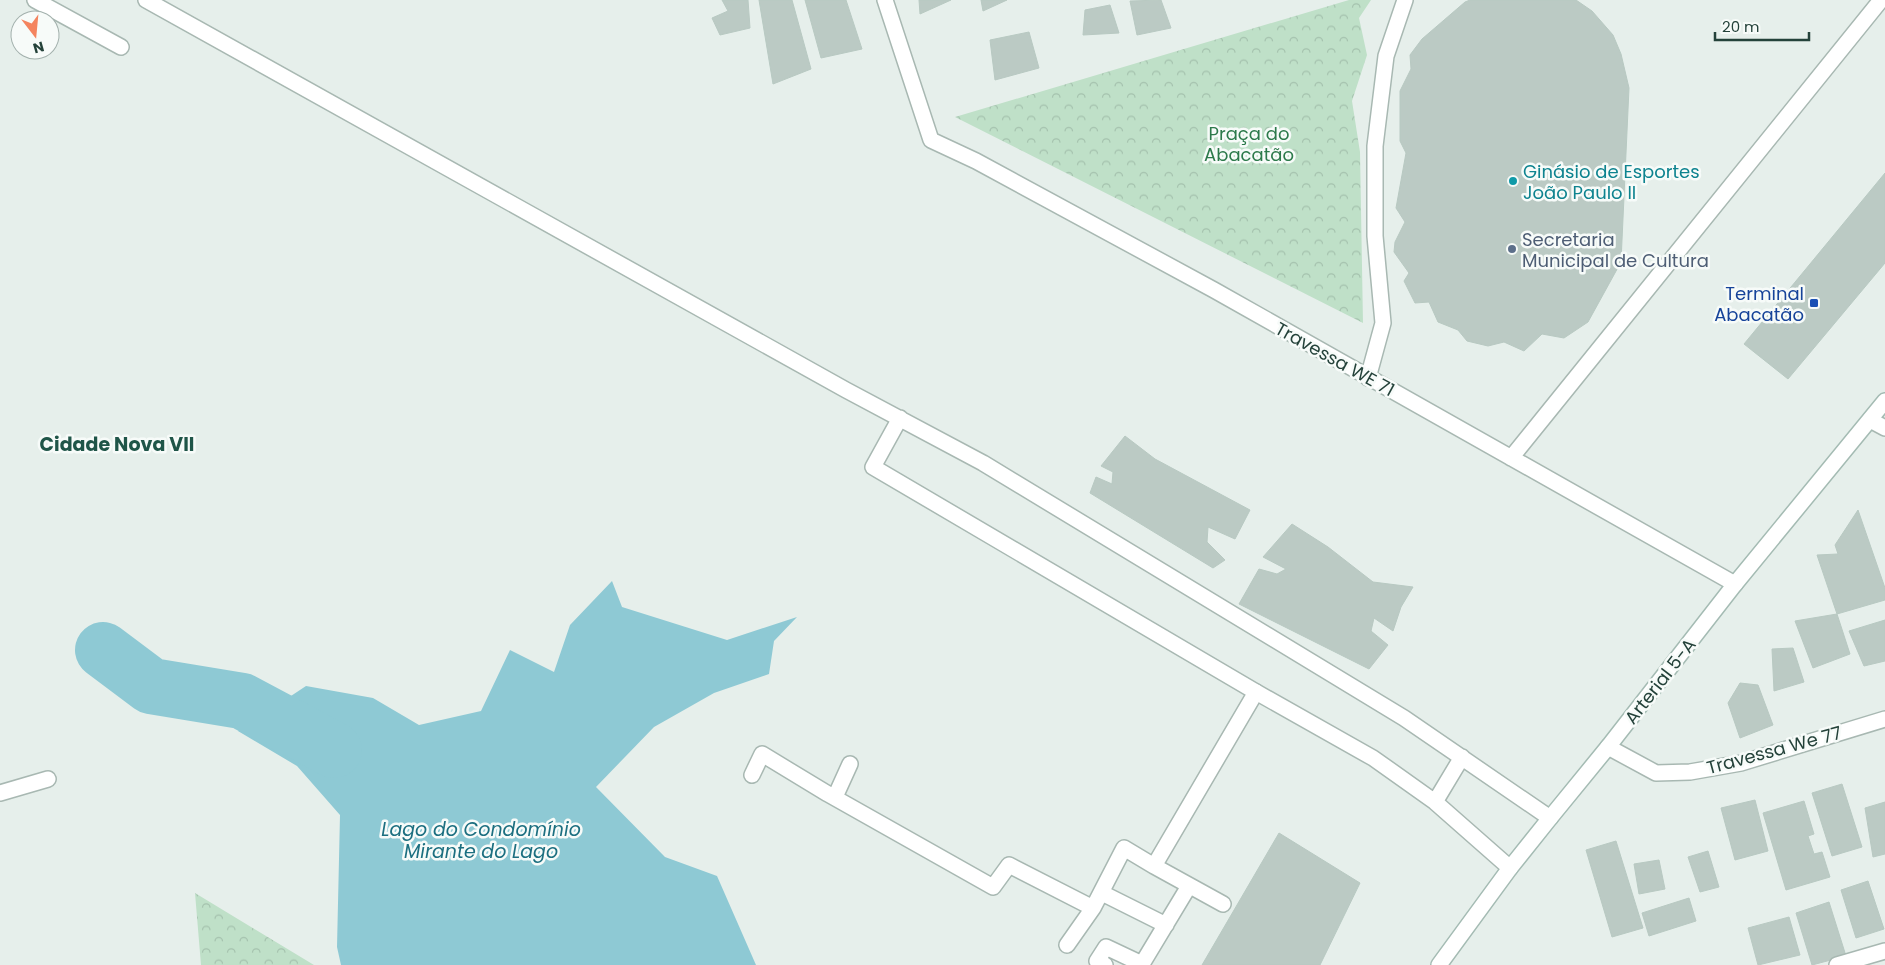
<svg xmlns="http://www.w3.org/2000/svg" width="1885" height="965" font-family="Poppins,sans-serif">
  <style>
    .park { fill: url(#park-crowns) }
    .water { fill: #8ec9d4 }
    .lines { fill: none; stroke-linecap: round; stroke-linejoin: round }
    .river { stroke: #8ec9d4; stroke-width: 56 }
    .building { fill: #bbcac4; stroke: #b8c9c2 }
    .lane-casing { stroke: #a8b8b2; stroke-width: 18 }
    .street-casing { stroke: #a8b8b2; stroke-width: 18 }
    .secondary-casing { stroke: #a4bbb3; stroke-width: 18 }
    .lane { stroke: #fff; stroke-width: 15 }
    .street { stroke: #fff; stroke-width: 15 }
    .secondary { stroke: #fff; stroke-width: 15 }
    .culture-dot { fill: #0f9aa8; stroke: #f7fbf9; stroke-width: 2 }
    .service-dot { fill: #5c6f8a; stroke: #f7fbf9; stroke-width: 2 }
    .transit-dot { fill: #1a4fb4; stroke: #f7fbf9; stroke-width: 2 }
    .labels { text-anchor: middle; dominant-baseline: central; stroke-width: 5; stroke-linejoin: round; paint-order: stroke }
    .park-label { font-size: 18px; fill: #2d7a4b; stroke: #f7fbf9 }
    .culture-label { font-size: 18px; fill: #0d838f; stroke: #f7fbf9; text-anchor: start }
    .service-label { font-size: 18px; fill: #4e5e75; stroke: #f7fbf9; text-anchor: start }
    .transit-label { font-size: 18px; fill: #164399; stroke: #f7fbf9; text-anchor: end }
    .street-label { font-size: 18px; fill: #24423a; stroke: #f7fbf9 }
    .neighbourhood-label { font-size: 19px; font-weight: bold; fill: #1f5548; stroke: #f7fbf9 }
    .water-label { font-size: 19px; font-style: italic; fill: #1c6f80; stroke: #f7fbf9 }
  </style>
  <defs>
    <pattern id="park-crowns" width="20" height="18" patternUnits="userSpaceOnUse" patternTransform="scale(1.25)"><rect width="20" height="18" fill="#bfe0c8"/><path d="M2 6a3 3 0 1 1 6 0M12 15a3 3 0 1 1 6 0" fill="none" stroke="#a4c1ad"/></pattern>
  </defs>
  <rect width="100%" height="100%" fill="#e6efeb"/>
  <path class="park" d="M 1349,0 L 1371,0 L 1359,18 L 1367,55 L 1352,101 L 1360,152 L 1363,323 L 955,117 Z
    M 195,893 L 314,965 L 201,965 Z"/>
  <path class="water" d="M 612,581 L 622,607 L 727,640 L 797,617 L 774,641 L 769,674 L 714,693 L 654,727 L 596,787 L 665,857 L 717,876 L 756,965 L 341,965 L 337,947 L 340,815 L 297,766 L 238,731 L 306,686 L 373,698 L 419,725 L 481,711 L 510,650 L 554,672 L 570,625 Z"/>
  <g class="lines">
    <path class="river" d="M 103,650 L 151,686 L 242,701 L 334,750"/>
  </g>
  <path class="building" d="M 722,0 L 748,0 L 750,28 L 720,35 L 712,18 L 728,11 Z
    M 759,0 L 792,0 L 811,69 L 773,84 Z
    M 805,0 L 846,0 L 862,49 L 821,58 Z
    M 919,0 L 951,0 L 920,14 Z
    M 981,0 L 1007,0 L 983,11 Z
    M 1161,0 L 1171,28 L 1137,35 L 1130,1 Z
    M 1470,0 L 1576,0 L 1592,11 L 1613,35 L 1621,54 L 1629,88 L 1621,262 L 1588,322 L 1564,338 L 1542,334 L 1524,351 L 1504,342 L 1488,346 L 1467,341 L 1458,330 L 1438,322 L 1429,302 L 1415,303 L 1404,281 L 1409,273 L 1394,252 L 1395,242 L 1405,222 L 1396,208 L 1406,153 L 1400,141 L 1400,91 L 1411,69 L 1410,55 L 1422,39 L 1465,2 Z
    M 1110,5 L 1119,33 L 1083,35 L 1085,10 Z
    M 1029,32 L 1039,68 L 995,80 L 990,40 Z
    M 1885,173 L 1885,263 L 1788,379 L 1744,344 Z
    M 1125,436 L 1155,459 L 1250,510 L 1235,539 L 1208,527 L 1207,542 L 1225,560 L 1213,568 L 1090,493 L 1096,477 L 1112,484 L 1113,472 L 1101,466 Z
    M 1858,510 L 1885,588 L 1885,600 L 1837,614 L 1817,555 L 1838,554 L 1835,545 Z
    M 1292,524 L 1328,547 L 1373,582 L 1413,587 L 1401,607 L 1393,631 L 1374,618 L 1371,631 L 1388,645 L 1369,669 L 1239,604 L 1259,569 L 1277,574 L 1286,569 L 1263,557 Z
    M 1837,614 L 1850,654 L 1813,668 L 1795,621 Z
    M 1885,620 L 1885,661 L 1864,666 L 1849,631 Z
    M 1793,648 L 1804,682 L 1774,691 L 1772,649 Z
    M 1740,683 L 1758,685 L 1773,725 L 1740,738 L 1728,703 Z
    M 1842,784 L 1862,847 L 1832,856 L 1812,793 Z
    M 1755,800 L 1768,851 L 1735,860 L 1721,808 Z
    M 1804,801 L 1814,834 L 1808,836 L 1814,854 L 1822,852 L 1830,877 L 1786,890 L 1763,813 Z
    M 1885,802 L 1885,854 L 1873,857 L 1865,808 Z
    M 1279,833 L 1360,883 L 1320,965 L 1202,965 Z
    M 1616,841 L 1643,928 L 1612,937 L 1586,850 Z
    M 1708,851 L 1719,887 L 1700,892 L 1688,857 Z
    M 1659,860 L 1665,889 L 1639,894 L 1634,864 Z
    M 1868,881 L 1884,929 L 1856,938 L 1841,890 Z
    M 1689,898 L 1696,921 L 1649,936 L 1642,913 Z
    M 1829,902 L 1846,956 L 1812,965 L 1796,913 Z
    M 1789,917 L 1800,955 L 1758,965 L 1748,928 Z"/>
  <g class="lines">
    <defs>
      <path id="lane" d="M 35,0 L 121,47
        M 146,0 L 846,390 L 983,463 L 1404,718 L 1550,818
        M 1368,378 L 1383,323 L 1375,236 L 1375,146 L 1386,56 L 1405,0
        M 900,418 L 873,467 L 1256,692 L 1373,758 L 1435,802 L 1510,868
        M 1435,802 L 1462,757"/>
      <path id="street" d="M 885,0 L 931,140 L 976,161 L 1214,290 L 1735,584
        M 1870,420 L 1885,428
        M 1511,458 L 1881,0
        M 1608,747 L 1656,773 L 1690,772 L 1741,763 L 1885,719
        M 752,775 L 762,754 L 828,794 L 993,887 L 1009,865 L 1093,908 L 1124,848 L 1154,866
        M 0,793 L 48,779
        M 835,797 L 850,764
        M 1102,893 L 1166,925
        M 1223,904 L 1154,866 L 1256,692
        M 1067,945 L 1093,908
        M 1105,965 L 1097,961 L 1106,947 L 1142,964 L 1189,886
        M 1837,965 L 1885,951"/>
      <path id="secondary" d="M 1439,965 L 1510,868 L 1550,818 L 1608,747 L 1735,584 L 1885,401"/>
    </defs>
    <use href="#lane" class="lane-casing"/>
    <use href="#street" class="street-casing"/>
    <use href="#secondary" class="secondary-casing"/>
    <use href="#lane" class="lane"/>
    <use href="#street" class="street"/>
    <use href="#secondary" class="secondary"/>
  </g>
  <circle class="culture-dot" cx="1513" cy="181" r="5"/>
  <circle class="service-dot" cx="1512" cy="249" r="5"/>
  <rect class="transit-dot" x="1809" y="298" width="10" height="10" rx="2.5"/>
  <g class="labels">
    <g class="park-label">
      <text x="1249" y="133">Praça do<tspan x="1249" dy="21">Abacatão</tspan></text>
    </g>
    <g class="culture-label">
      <text x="1523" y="171">Ginásio de Esportes<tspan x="1523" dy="21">João Paulo II</tspan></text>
    </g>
    <g class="service-label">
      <text x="1522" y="239">Secretaria<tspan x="1522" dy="21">Municipal de Cultura</tspan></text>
    </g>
    <g class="transit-label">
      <text x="1804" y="293">Terminal<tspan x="1804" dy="21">Abacatão</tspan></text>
    </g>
    <g class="street-label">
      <text transform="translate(1335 359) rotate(29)">Travessa WE 71</text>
      <text transform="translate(1660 681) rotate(-52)">Arterial 5-A</text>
      <text transform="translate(1774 750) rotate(-15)">Travessa We 77</text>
    </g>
    <g class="neighbourhood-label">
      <text x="117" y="444">Cidade Nova VII</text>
    </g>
    <g class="water-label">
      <text x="481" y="829">Lago do Condomínio<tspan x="481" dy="22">Mirante do Lago</tspan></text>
    </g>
  </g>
  <g transform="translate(35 35) rotate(164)"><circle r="24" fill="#f7fbf9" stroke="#a3b1ad"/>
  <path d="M0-4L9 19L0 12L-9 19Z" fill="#f4845f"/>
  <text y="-8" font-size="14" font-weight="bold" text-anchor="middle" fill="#24423a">N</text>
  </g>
  <path d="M1715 32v8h94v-8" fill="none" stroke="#24423a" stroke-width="2.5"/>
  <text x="1722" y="32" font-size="15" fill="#24423a" stroke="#f7fbf9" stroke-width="4" paint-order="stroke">20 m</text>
</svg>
